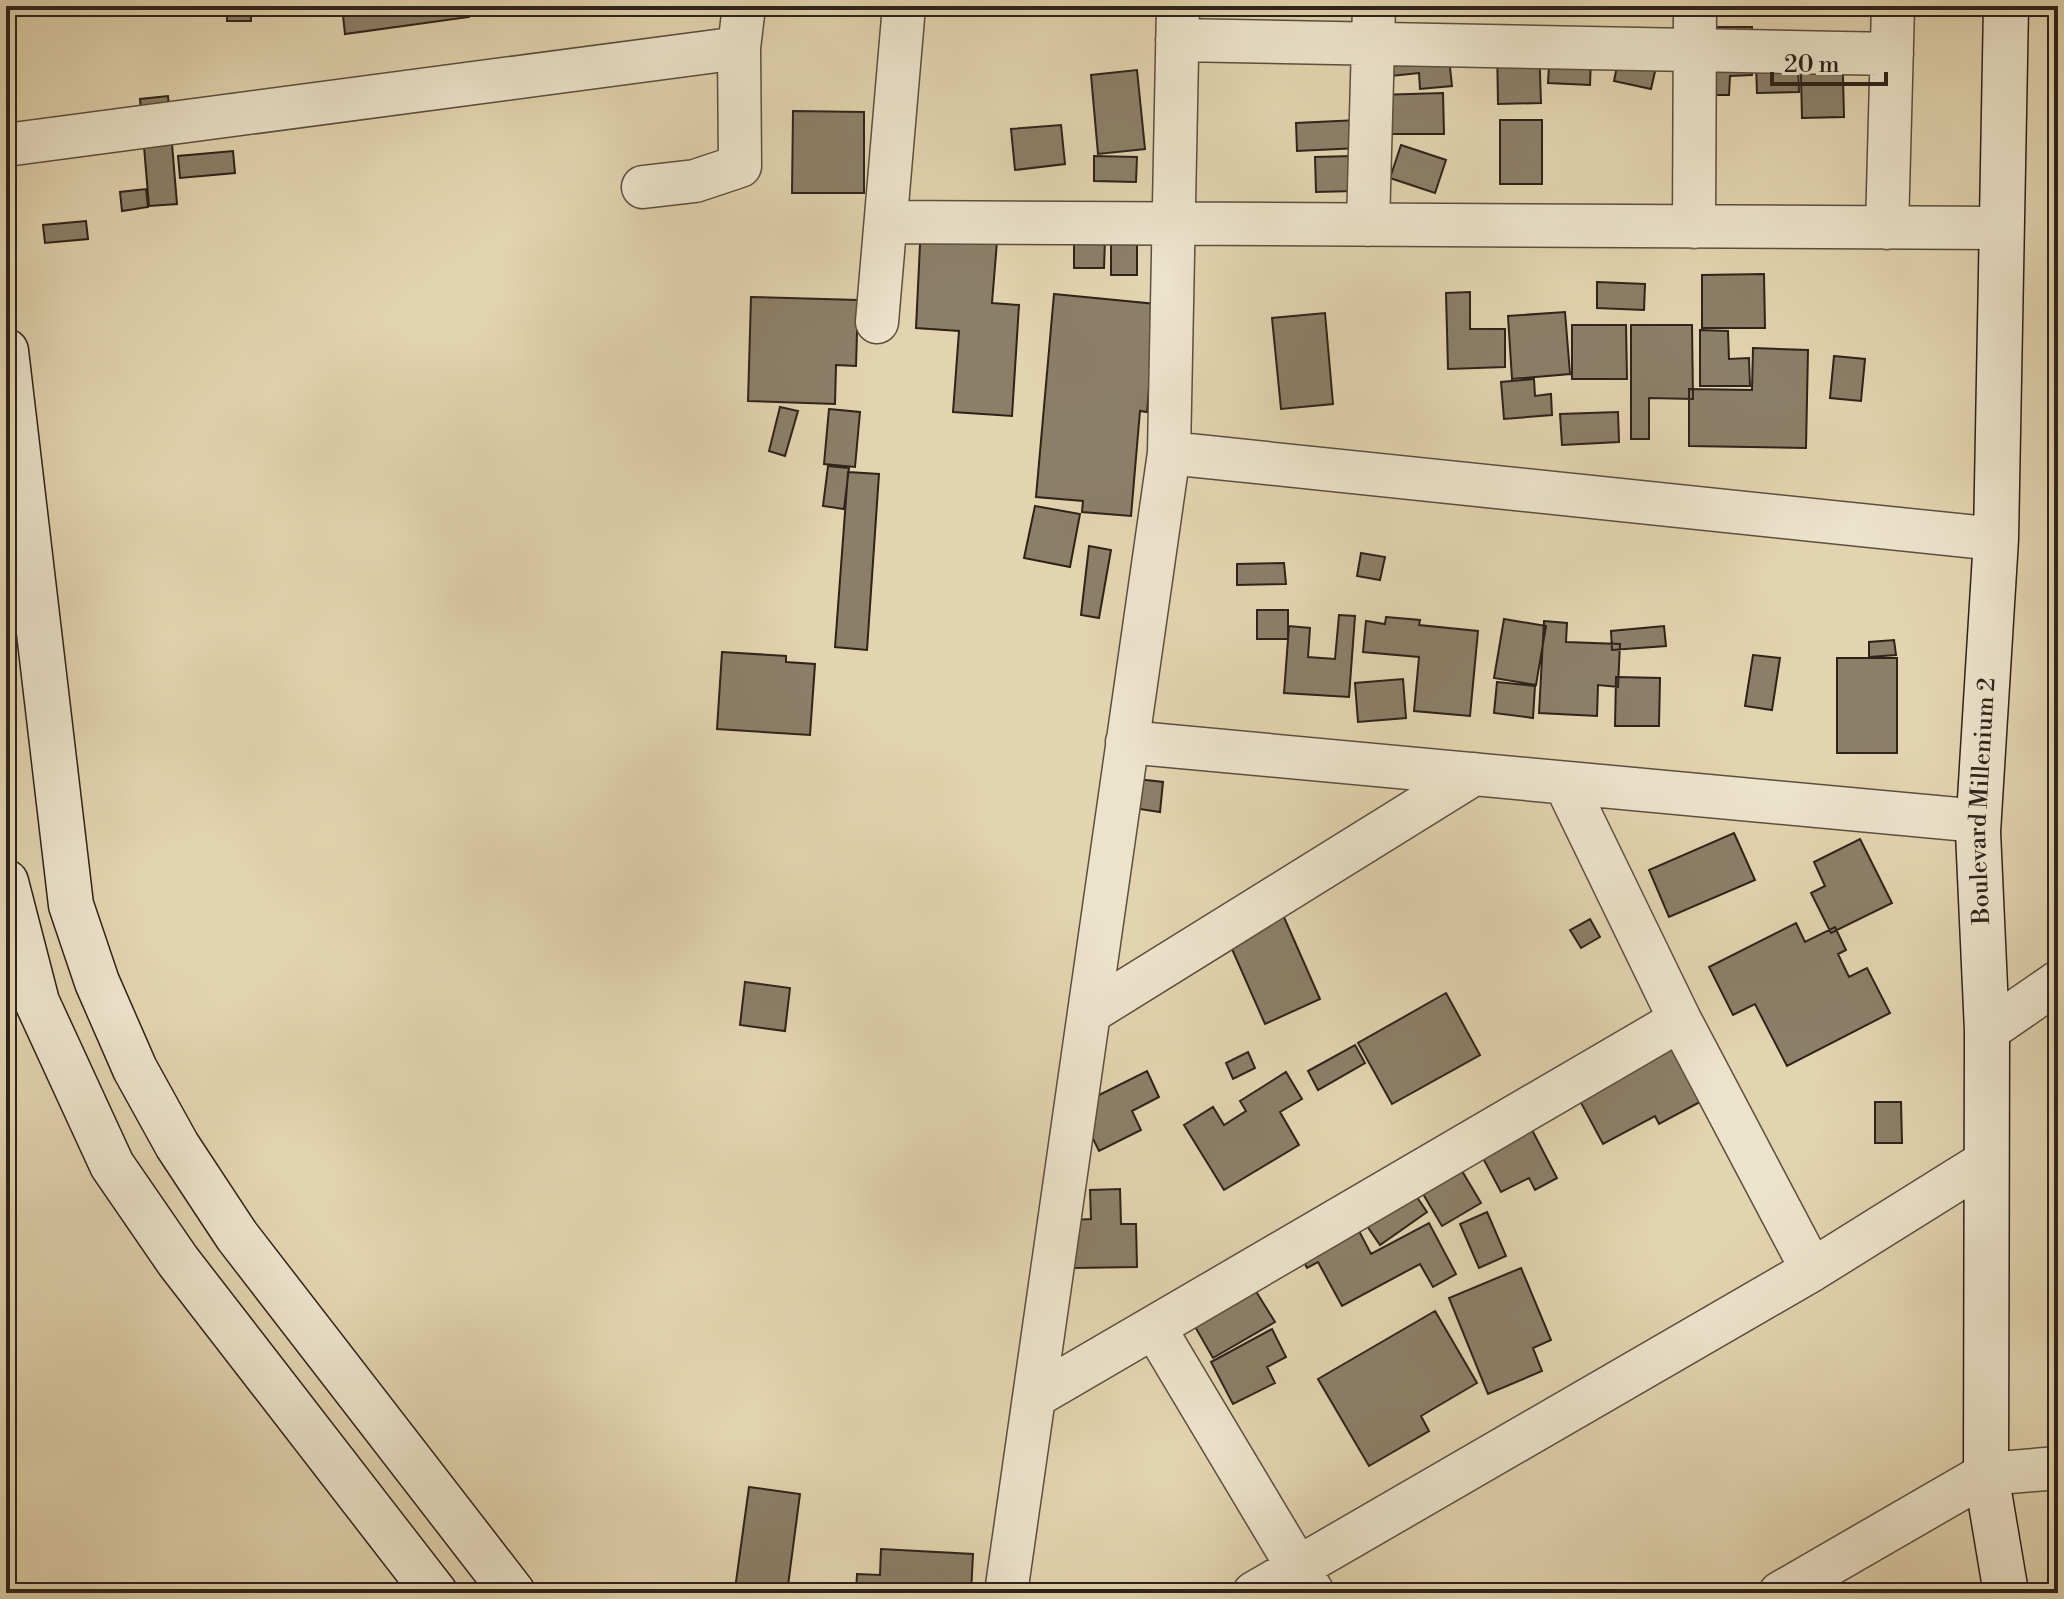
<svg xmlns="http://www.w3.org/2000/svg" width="2064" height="1599" font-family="'Libre Bodoni',serif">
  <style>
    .building { fill: #8c7f68; stroke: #2e231b; stroke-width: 2 }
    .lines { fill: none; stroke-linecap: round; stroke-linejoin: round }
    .street-casing { stroke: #5b4f40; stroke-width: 45 }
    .secondary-casing { stroke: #2e231b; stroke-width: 47 }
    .street { stroke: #ece3cb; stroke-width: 42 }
    .secondary { stroke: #ece3cb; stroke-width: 44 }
    .labels { text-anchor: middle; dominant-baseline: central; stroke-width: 6; stroke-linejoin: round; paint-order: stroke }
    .street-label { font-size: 24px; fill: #2e231b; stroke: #ece3cb }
  </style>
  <rect width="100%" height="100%" fill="#e2d4af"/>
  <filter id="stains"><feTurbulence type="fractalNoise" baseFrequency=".0025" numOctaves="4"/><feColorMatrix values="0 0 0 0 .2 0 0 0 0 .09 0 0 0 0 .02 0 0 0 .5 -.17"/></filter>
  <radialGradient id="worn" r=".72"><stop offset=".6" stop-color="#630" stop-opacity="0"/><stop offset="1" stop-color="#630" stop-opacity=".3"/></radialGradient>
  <path class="building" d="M 227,6 L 251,6 L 251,21 L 227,21 Z
    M 342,6 L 468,6 L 469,17 L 345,34 Z
    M 1702,27 L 1752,27 L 1752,75 L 1730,76 L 1729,95 L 1703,95 Z
    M 1446,30 L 1452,86 L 1420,89 L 1419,73 L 1382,77 L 1378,40 Z
    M 1551,30 L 1592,32 L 1590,85 L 1548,83 Z
    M 1797,34 L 1799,92 L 1757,93 L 1755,35 Z
    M 1842,36 L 1844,117 L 1802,118 L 1800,37 Z
    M 1623,37 L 1661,45 L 1651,89 L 1614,81 Z
    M 1539,44 L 1541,103 L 1498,104 L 1497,45 Z
    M 1137,70 L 1145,149 L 1098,154 L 1091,75 Z
    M 1443,93 L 1444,134 L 1378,134 L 1377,95 Z
    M 168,96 L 177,204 L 149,206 L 140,99 Z
    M 793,111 L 864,112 L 864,193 L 792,193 Z
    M 1358,120 L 1359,148 L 1297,151 L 1296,123 Z
    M 1500,120 L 1542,120 L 1542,184 L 1500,184 Z
    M 1061,125 L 1065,164 L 1015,170 L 1011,129 Z
    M 1401,145 L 1446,160 L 1435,193 L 1390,178 Z
    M 233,151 L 235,173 L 180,178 L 178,156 Z
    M 1094,156 L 1137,157 L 1136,182 L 1094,181 Z
    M 1353,156 L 1354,191 L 1316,192 L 1315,157 Z
    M 146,189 L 148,207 L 122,211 L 120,192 Z
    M 86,221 L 88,239 L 45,243 L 43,225 Z
    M 921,224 L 998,229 L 992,303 L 1019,305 L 1012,416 L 953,412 L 959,331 L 916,328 Z
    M 1111,234 L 1137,235 L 1137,275 L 1111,275 Z
    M 1074,238 L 1105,239 L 1104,268 L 1074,268 Z
    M 1764,274 L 1765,328 L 1702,328 L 1702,275 Z
    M 1597,282 L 1645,284 L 1644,310 L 1597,308 Z
    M 1470,292 L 1470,329 L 1505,329 L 1505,367 L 1448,369 L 1446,293 Z
    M 1054,294 L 1156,304 L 1147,412 L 1140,411 L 1131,516 L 1082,512 L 1083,501 L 1036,497 Z
    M 751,297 L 858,300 L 856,366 L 836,365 L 835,404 L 748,401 Z
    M 1565,312 L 1570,374 L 1512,379 L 1508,316 Z
    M 1325,313 L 1333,404 L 1281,409 L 1272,318 Z
    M 1572,325 L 1626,325 L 1627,379 L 1572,379 Z
    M 1631,325 L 1692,325 L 1693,399 L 1649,398 L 1649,439 L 1631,439 Z
    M 1700,330 L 1728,331 L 1729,359 L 1749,358 L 1750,386 L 1700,386 Z
    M 1753,348 L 1808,350 L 1806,448 L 1689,446 L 1689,389 L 1752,390 Z
    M 1834,356 L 1865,359 L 1861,401 L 1830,398 Z
    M 1534,379 L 1535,396 L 1551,394 L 1552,415 L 1504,419 L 1501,382 Z
    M 780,407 L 798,411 L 785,456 L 769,451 Z
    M 829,409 L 860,412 L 855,467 L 824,464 Z
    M 1618,412 L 1619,442 L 1562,445 L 1560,414 Z
    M 828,466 L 849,468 L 844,509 L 823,506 Z
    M 848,472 L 879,474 L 867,650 L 835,647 Z
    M 1035,506 L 1080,514 L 1070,567 L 1024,558 Z
    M 1089,546 L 1111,550 L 1099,618 L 1081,615 Z
    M 1361,553 L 1385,557 L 1380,580 L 1357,576 Z
    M 1284,563 L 1286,584 L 1237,585 L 1237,564 Z
    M 1257,610 L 1288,610 L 1288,639 L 1257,639 Z
    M 1339,615 L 1355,616 L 1349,697 L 1284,693 L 1289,626 L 1310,628 L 1308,657 L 1335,659 Z
    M 1386,617 L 1420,620 L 1419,625 L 1478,631 L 1470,716 L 1414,711 L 1419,657 L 1363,652 L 1366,621 L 1385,624 Z
    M 1504,619 L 1546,626 L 1536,685 L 1494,678 Z
    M 1544,621 L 1567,623 L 1566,642 L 1620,644 L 1618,687 L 1598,685 L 1597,716 L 1539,713 Z
    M 1664,626 L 1666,646 L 1612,650 L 1611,631 Z
    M 1894,640 L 1896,655 L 1869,657 L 1869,642 Z
    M 722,652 L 786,656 L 786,662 L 815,664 L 810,735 L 717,729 Z
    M 1753,655 L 1780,658 L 1772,710 L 1745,706 Z
    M 1837,658 L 1897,658 L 1897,753 L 1837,753 Z
    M 1616,677 L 1660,678 L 1659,726 L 1615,726 Z
    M 1403,679 L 1406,718 L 1358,722 L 1355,683 Z
    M 1497,682 L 1535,686 L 1533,718 L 1494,713 Z
    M 1137,779 L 1163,782 L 1160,812 L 1133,808 Z
    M 1734,833 L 1755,880 L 1669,917 L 1649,870 Z
    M 1860,839 L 1892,903 L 1831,933 L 1811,893 L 1825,886 L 1814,862 Z
    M 1283,915 L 1320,999 L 1265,1024 L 1228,940 Z
    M 1590,919 L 1600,937 L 1581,948 L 1570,930 Z
    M 1796,923 L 1805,942 L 1835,927 L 1846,950 L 1838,954 L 1849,977 L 1867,968 L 1890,1013 L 1787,1066 L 1755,1004 L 1733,1015 L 1709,967 Z
    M 745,982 L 790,988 L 785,1031 L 740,1025 Z
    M 1446,993 L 1480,1055 L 1392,1104 L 1358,1043 Z
    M 1668,1012 L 1713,1095 L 1659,1124 L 1655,1116 L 1603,1144 L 1563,1069 Z
    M 1355,1045 L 1365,1063 L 1318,1090 L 1308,1071 Z
    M 1248,1052 L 1255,1068 L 1233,1079 L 1226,1063 Z
    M 1147,1071 L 1159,1097 L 1132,1111 L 1141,1130 L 1099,1151 L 1077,1106 Z
    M 1286,1072 L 1302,1099 L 1280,1112 L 1299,1145 L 1224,1190 L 1184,1125 L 1213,1107 L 1224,1125 L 1246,1111 L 1240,1101 Z
    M 1875,1102 L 1901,1102 L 1902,1143 L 1875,1143 Z
    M 1518,1103 L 1557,1178 L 1535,1190 L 1529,1178 L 1501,1192 L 1468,1130 Z
    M 1443,1139 L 1481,1203 L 1442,1226 L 1404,1162 Z
    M 1397,1168 L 1427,1212 L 1380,1245 L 1350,1201 Z
    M 1120,1189 L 1121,1224 L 1136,1224 L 1137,1267 L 1074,1268 L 1073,1220 L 1091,1219 L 1090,1190 Z
    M 1347,1208 L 1371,1254 L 1429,1223 L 1456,1274 L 1433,1287 L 1420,1264 L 1342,1306 L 1318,1262 L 1307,1268 L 1291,1238 Z
    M 1487,1212 L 1506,1256 L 1479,1268 L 1460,1224 Z
    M 1521,1268 L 1551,1340 L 1533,1348 L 1542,1371 L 1488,1394 L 1449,1298 Z
    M 1252,1285 L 1275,1322 L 1213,1358 L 1182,1304 Z
    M 1435,1311 L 1477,1383 L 1421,1416 L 1429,1431 L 1369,1466 L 1318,1379 Z
    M 1272,1329 L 1286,1357 L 1267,1367 L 1275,1383 L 1233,1404 L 1211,1362 Z
    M 749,1487 L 800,1494 L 787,1593 L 735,1589 Z
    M 881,1549 L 973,1554 L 971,1593 L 856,1593 L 857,1574 L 880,1575 Z"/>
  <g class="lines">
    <defs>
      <path id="street" d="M 1177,40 L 1892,54
        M 6,145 L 739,48
        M 643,187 L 695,181 L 740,166 L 739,48 L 744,6
        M 886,222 L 2002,228
        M 1368,225 L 1374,6
        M 1694,227 L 1695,6
        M 1887,228 L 1893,6
        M 877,322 L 904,6
        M 1169,453 L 1996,539
        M 1127,742 L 1979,821
        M 1565,783 L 1680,1020 L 1812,1270
        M 1089,1013 L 1474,774
        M 1987,1031 L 2058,982
        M 1154,1327 L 1313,1593
        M 1034,1397 L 1680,1020
        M 1006,1593 L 1169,453 L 1178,6
        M 1254,1593 L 1812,1270 L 1985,1162
        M 1780,1593 L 1986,1474 L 2058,1468"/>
      <g id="secondary">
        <path d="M 6,351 L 71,905 L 97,982 L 135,1069 L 177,1145 L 237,1236 L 513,1593"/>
        <path d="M 6,882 L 37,1002 L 112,1165 L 178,1261 L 435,1593"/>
        <path id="s1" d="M 2006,1593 L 1986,1474 L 1987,1031 L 1978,832 L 1996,539 L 2006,6"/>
      </g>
    </defs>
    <use href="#street" class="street-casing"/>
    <use href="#secondary" class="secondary-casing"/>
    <use href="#street" class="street"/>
    <use href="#secondary" class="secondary"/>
  </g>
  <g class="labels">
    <g class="street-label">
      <text stroke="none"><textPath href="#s1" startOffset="794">Boulevard Millenium 2</textPath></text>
    </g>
  </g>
  <rect width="2064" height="1599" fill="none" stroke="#e2d4af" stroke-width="32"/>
  <rect x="8" y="8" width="2048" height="1583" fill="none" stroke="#2e231b" stroke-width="4"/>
  <rect x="16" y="16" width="2032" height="1567" fill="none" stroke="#2e231b" stroke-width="2"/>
  <path d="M1772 72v12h114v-12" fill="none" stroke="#2e231b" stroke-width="4"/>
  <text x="1784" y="72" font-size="24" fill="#2e231b" stroke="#ece3cb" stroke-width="6" paint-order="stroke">20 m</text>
  <rect width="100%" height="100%" filter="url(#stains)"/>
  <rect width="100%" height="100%" fill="url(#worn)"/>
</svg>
